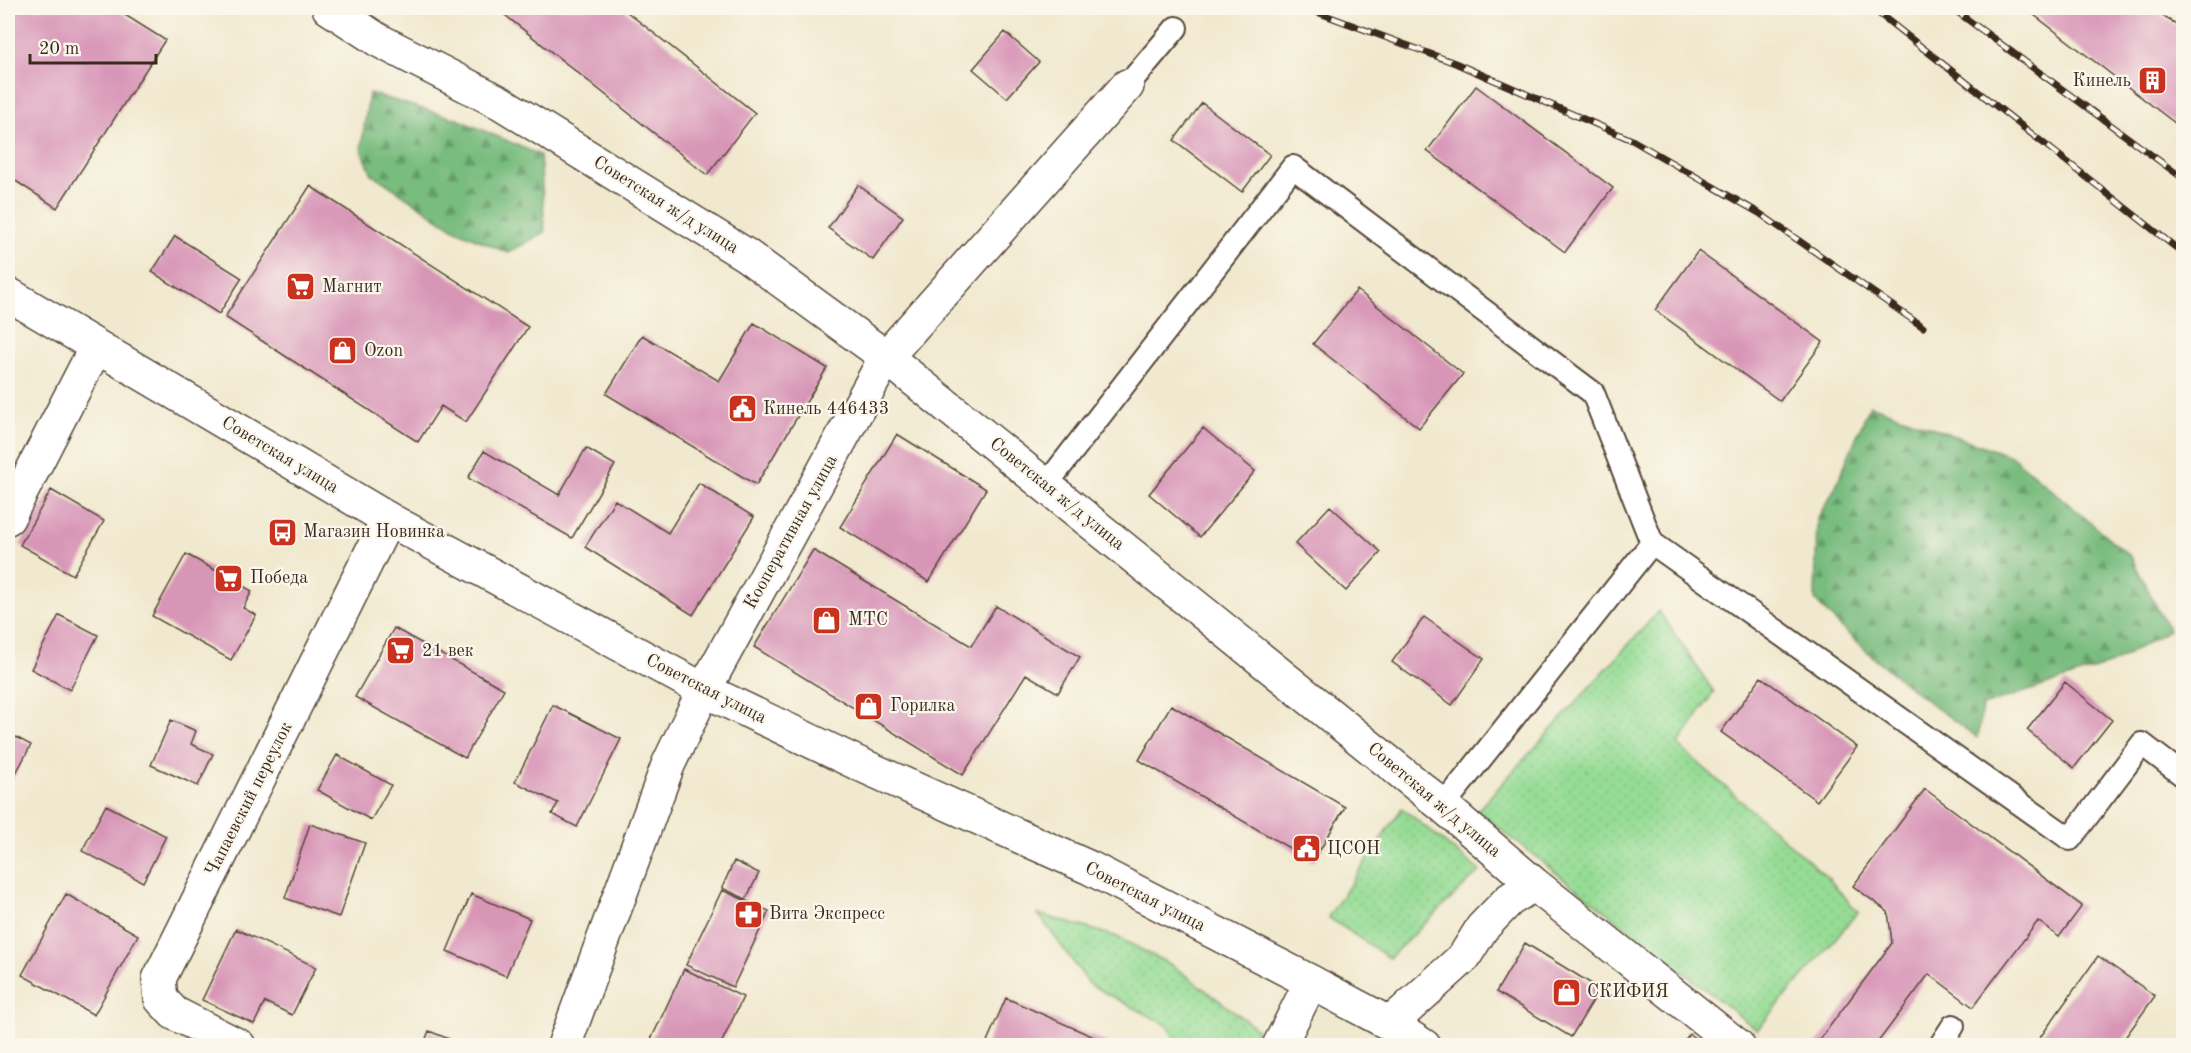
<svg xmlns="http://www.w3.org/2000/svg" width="2191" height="1053" font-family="'Old Standard TT',serif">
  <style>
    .grass { fill: url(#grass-dots); stroke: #68835a; stroke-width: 1.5 }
    .forest { fill: url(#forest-firs); stroke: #5a734e; stroke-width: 1.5 }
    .building { fill: #d896b7 }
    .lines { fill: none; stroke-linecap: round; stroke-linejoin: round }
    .service-casing { stroke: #564739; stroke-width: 26 }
    .minor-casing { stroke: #564739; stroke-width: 36 }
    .tertiary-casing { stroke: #564739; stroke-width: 36 }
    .secondary-casing { stroke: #564739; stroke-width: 36 }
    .service { stroke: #fff; stroke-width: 22 }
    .minor { stroke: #fff; stroke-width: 33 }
    .tertiary { stroke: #fff; stroke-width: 33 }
    .secondary { stroke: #fff; stroke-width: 33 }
    .rail-casing { stroke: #3b2a1e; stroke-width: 7 }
    .rail { stroke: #fbf7ec; stroke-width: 4.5; stroke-dasharray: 14; stroke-linecap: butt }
    .labels { text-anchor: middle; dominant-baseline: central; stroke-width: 4.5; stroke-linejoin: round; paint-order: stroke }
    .poi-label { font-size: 18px; fill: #3b2a1e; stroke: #fbf7ec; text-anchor: start }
    .street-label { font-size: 18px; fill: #3b2a1e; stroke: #fbf7ec }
  </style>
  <defs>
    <pattern id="grass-dots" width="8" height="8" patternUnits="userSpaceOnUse" patternTransform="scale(1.5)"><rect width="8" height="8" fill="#96dc95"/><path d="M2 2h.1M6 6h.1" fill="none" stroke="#82bd80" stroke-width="1.8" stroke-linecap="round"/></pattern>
    <pattern id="forest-firs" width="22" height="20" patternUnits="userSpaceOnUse" patternTransform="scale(1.5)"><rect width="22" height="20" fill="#78bc7e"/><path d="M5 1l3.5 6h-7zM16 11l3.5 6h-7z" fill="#649967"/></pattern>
  </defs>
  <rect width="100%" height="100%" fill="#fbf7ec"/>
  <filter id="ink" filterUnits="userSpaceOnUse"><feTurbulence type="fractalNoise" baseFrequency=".0167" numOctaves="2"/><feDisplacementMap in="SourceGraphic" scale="12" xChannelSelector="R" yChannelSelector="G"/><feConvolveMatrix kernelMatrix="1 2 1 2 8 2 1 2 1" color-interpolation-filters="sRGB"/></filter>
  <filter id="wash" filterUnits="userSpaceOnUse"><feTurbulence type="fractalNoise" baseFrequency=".008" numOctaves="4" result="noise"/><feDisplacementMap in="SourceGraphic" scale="24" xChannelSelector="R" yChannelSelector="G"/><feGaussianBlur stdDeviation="1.35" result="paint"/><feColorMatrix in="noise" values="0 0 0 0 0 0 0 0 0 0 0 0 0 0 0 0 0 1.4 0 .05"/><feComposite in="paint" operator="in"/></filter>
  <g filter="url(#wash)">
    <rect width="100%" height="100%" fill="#f1e9cf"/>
    <path class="grass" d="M 1659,611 L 1714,692 L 1678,745 L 1828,878 L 1858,912 L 1757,1030 L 1477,811 Z
      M 1402,808 L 1480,871 L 1389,958 L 1328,917 Z
      M 1038,914 L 1115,936 L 1173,966 L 1256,1028 L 1259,1045 L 1178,1045 L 1167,1025 L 1090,985 Z"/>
    <path class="forest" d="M 369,93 L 457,119 L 540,155 L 545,232 L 508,253 L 456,230 L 372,174 L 361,149 Z
      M 1870,405 L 2013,457 L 2131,557 L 2169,630 L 2111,664 L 1982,706 L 1978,738 C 1922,698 1861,652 1815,600 L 1817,519 L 1835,488 Z"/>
    <g id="blocks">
      <path class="building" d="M 8,8 L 114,8 L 165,40 L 57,208 L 8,176 Z
        M 496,8 L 622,8 L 755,113 L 707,175 Z
        M 2025,8 L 2153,8 L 2184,31 L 2184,130 Z
        M 1005,32 L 1039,62 L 1007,98 L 973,69 Z
        M 1476,86 L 1613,188 L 1565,252 L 1427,151 Z
        M 1202,103 L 1270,155 L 1242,192 L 1174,140 Z
        M 858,185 L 903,217 L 873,260 L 828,228 Z
        M 310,186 L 528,327 L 466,422 L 441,406 L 418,442 L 225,317 Z
        M 175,236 L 242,278 L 219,314 L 152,272 Z
        M 1698,251 L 1823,342 L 1780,401 L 1655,310 Z
        M 1357,290 L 1463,374 L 1419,428 L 1313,344 Z
        M 754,323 L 827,368 L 756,485 L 606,394 L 642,335 L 719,381 Z
        M 1203,428 L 1255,471 L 1200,537 L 1149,494 Z
        M 897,434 L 986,489 L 929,582 L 840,527 Z
        M 586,448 L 615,465 L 572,538 L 468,478 L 484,451 L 559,495 Z
        M 699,483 L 754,517 L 693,615 L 585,547 L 615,500 L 668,533 Z
        M 51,490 L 104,521 L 73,575 L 20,545 Z
        M 1330,506 L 1381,552 L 1346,591 L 1295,544 Z
        M 813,550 L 971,646 L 996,606 L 1080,657 L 1058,693 L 1026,674 L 963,775 L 754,647 Z
        M 186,554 L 252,591 L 243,608 L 256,615 L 231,660 L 152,616 Z
        M 59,615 L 98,635 L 70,690 L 31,669 Z
        M 1424,617 L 1484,659 L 1452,705 L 1392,662 Z
        M 394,628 L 504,689 L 465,758 L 355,697 Z
        M 1761,677 L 1857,747 L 1817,801 L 1721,732 Z
        M 2065,682 L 2112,720 L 2074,768 L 2027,730 Z
        M 553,705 L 621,739 L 577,827 L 552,814 L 558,803 L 515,782 Z
        M 1171,705 L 1345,807 L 1313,862 L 1139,760 Z
        M 171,720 L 196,731 L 191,744 L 213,754 L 198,786 L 151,765 Z
        M 8,733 L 31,745 L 8,788 Z
        M 337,755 L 391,785 L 371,820 L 317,790 Z
        M 1925,789 L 2082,906 L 2059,937 L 2038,921 L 1973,1007 L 1929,974 L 1875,1046 L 1815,1046 L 1892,943 L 1888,912 L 1853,886 Z
        M 106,805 L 166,836 L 143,882 L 82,851 Z
        M 310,824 L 365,843 L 339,917 L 285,898 Z
        M 734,861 L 759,873 L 746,899 L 722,888 Z
        M 722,890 L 769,911 L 733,987 L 686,965 Z
        M 66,894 L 138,935 L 94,1015 L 22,975 Z
        M 471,894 L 530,919 L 506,976 L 447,951 Z
        M 236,929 L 316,967 L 292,1015 L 265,1002 L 254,1024 L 202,1000 Z
        M 1525,943 L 1600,989 L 1571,1037 L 1496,992 Z
        M 2098,956 L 2155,996 L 2119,1046 L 2034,1046 Z
        M 684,969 L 743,997 L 720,1046 L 648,1046 Z
        M 1006,998 L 1114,1046 L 985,1046 Z
        M 429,1031 L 464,1045 L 463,1046 L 423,1046 Z
        M 1689,1034 L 1707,1046 L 1681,1046 Z"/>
    </g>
  </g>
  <g filter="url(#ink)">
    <use href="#blocks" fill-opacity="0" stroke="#564739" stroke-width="1.5"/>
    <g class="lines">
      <defs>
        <path id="service" d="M 1127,86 L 1176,28
          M 1046,485 L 1293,167 L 1593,393 L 1652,543
          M 1443,806 L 1652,543 L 2070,839 L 2142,744 L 2184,776
          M 1940,1046 L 1953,1026"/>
        <path id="minor" d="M 329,8 L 378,40 L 501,103 L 746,255 L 886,357 L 1443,806 L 1534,884 L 1738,1046
          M 8,518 L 96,347
          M 704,690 L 886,357 L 1127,86
          M 1390,1024 L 1464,957 L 1482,928 L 1509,900 L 1534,884
          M 239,1046 L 174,1013 L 161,999 L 159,979 L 388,519
          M 1279,1046 L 1311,982"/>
        <path id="tertiary" d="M 564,1046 L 668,765 L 704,690"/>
        <path id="secondary" d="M 8,294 L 388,519 L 704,690 L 857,763 L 1090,868 L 1311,982 L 1390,1024 L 1424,1046"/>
      </defs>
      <use href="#service" class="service-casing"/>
      <use href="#minor" class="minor-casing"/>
      <use href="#tertiary" class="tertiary-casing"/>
      <use href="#secondary" class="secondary-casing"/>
      <use href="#service" class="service"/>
      <use href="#minor" class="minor"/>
      <use href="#tertiary" class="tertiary"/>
      <use href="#secondary" class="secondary"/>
      <defs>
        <path id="rail" d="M 1306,8 L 1455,63 L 1632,140 L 1759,213 L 1923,327
          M 1872,8 L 2184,254
          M 1952,8 L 2184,179"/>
      </defs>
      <use href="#rail" class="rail-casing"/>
      <use href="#rail" class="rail"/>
    </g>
  </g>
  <defs>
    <symbol id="building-square" viewBox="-11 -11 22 22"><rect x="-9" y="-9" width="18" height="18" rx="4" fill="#c8321e" stroke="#fbf7ec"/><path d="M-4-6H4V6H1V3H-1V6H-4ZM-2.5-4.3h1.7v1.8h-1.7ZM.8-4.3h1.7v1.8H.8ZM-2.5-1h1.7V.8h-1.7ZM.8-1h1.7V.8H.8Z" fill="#fff"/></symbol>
    <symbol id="supermarket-square" viewBox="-11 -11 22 22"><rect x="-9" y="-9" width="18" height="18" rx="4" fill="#c8321e" stroke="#fbf7ec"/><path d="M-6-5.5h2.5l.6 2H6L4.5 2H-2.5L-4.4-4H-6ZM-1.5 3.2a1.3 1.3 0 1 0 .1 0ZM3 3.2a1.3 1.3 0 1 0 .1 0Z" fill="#fff"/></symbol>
    <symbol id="shop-square" viewBox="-11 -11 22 22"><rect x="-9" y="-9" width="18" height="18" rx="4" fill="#c8321e" stroke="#fbf7ec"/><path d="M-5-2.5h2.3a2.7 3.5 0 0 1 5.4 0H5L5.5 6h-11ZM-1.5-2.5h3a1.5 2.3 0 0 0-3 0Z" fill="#fff"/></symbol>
    <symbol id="civic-square" viewBox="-11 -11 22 22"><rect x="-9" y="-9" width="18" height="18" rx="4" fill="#c8321e" stroke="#fbf7ec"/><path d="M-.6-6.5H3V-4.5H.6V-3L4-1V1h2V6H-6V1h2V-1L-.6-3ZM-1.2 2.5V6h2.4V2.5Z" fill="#fff"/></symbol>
    <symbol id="bus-square" viewBox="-11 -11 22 22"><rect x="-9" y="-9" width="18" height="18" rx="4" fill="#c8321e" stroke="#fbf7ec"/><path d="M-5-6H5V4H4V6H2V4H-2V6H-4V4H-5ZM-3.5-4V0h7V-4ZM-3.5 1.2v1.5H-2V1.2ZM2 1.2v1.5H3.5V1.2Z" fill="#fff"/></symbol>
    <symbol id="pharmacy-square" viewBox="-11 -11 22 22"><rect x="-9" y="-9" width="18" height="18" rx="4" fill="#c8321e" stroke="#fbf7ec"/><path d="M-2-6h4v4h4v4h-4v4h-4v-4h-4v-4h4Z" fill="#fff"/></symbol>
  </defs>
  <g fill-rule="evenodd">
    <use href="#building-square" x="2136" y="64" width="33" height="33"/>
    <use href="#supermarket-square" x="284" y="270" width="33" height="33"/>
    <use href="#shop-square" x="326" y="334" width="33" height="33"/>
    <use href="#civic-square" x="726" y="392" width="33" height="33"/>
    <use href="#bus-square" x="266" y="516" width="33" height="33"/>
    <use href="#supermarket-square" x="212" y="562" width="33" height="33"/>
    <use href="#shop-square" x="810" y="604" width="33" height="33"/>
    <use href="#supermarket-square" x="384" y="634" width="33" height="33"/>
    <use href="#shop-square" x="852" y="690" width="33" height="33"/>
    <use href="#civic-square" x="1290" y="832" width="33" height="33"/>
    <use href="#pharmacy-square" x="732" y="898" width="33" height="33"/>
    <use href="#shop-square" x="1550" y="976" width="33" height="33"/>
  </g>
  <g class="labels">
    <g class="poi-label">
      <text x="2131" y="81" text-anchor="end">Кинель</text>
      <text x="322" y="287">Магнит</text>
      <text x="364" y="351">Ozon</text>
      <text x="763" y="409">Кинель 446433</text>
      <text x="303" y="532">Магазин Новинка</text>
      <text x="250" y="578">Победа</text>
      <text x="848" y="620">МТС</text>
      <text x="422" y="651">21 век</text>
      <text x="890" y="706">Горилка</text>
      <text x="1327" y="849">ЦСОН</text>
      <text x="769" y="914">Вита Экспресс</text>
      <text x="1587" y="992">СКИФИЯ</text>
    </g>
    <g class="street-label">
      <text transform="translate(666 205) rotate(32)">Советская ж/д улица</text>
      <text transform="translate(280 455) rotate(31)">Советская улица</text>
      <text transform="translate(1057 494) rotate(39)">Советская ж/д улица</text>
      <text transform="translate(791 532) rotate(-61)">Кооперативная улица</text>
      <text transform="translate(706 689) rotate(27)">Советская улица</text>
      <text transform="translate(249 799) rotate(-63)">Чапаевский переулок</text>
      <text transform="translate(1434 800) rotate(40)">Советская ж/д улица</text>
      <text transform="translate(1145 897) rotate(27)">Советская улица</text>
    </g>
  </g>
  <rect width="2191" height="1053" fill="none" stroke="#fbf7ec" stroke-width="30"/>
  <path d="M30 54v9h126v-9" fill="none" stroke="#3b2a1e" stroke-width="3"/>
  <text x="39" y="54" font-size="18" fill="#3b2a1e" stroke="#fbf7ec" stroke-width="4.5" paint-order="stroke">20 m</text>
</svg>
